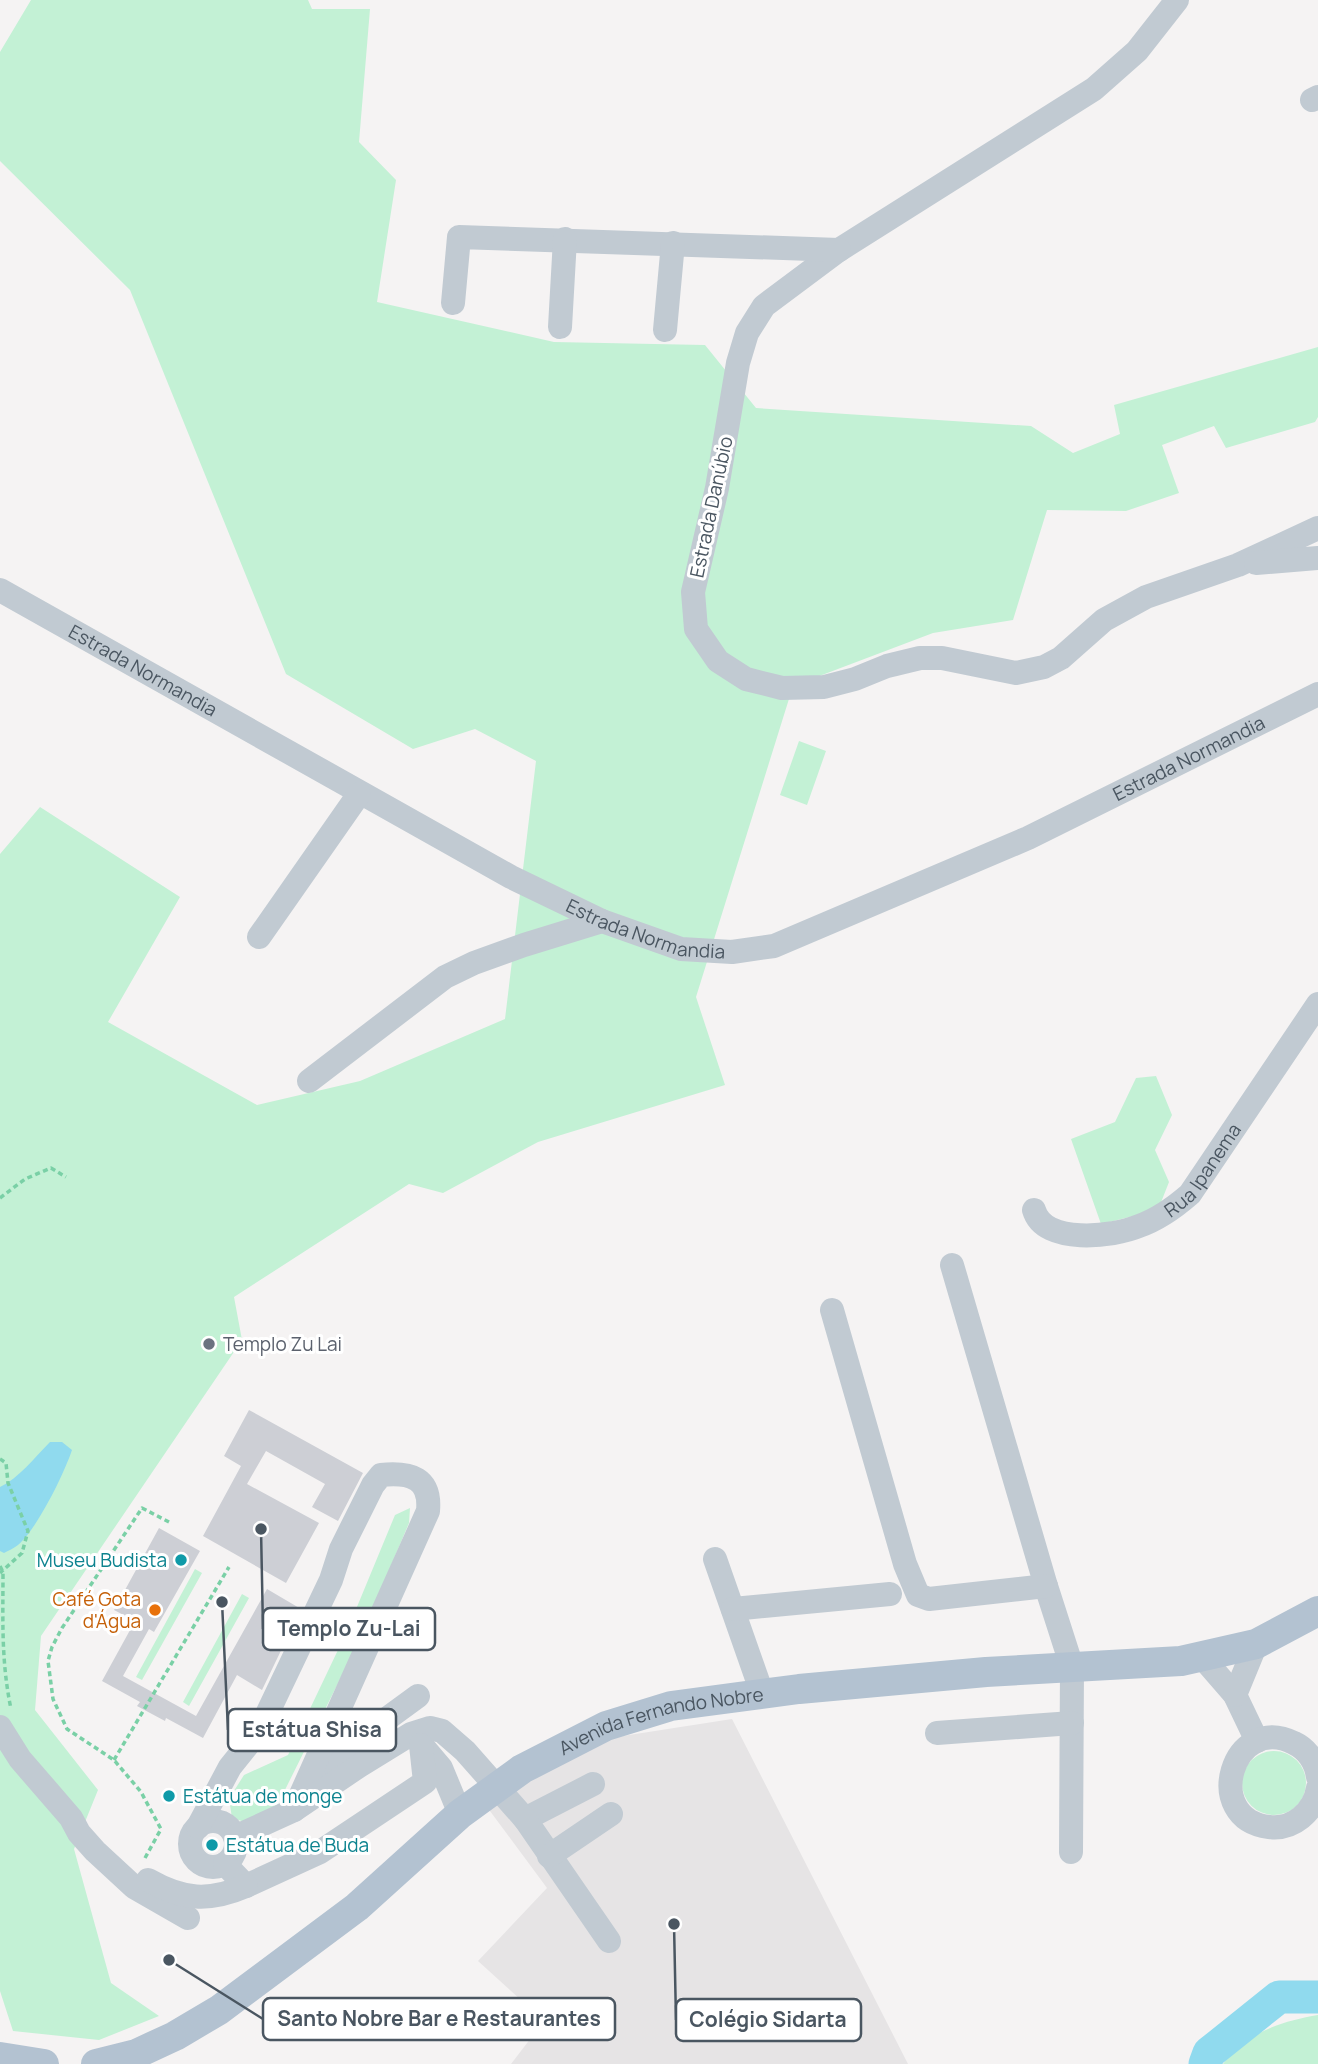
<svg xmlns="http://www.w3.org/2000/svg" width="1318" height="2064" font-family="Manrope,sans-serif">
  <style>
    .education { fill: #e6e4e5 }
    .green { fill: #c3f1d5 }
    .water { fill: #90daee }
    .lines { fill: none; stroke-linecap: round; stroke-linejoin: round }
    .river { stroke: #90daee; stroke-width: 33 }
    .building { fill: #cdcfd5 }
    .path { stroke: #7ad0a6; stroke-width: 3.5; stroke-dasharray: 5 3.5; stroke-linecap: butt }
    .minor { stroke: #c1cad2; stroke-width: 24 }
    .major { stroke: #b3c2d1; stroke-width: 30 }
    .worship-dot { fill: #6b7280; stroke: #fff; stroke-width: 2.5 }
    .culture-dot { fill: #0f9aa8; stroke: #fff; stroke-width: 2.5 }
    .food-dot { fill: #e8710a; stroke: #fff; stroke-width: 2.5 }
    .labels { text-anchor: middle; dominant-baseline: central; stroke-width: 6; stroke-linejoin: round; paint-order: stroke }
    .street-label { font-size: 19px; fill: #4a5661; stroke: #fff }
    .worship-label { font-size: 19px; fill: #5b616d; stroke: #fff; text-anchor: start }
    .culture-label { font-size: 19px; fill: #0d838f; stroke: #fff; text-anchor: start }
    .food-label { font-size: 19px; fill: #c56008; stroke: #fff; text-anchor: end }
    .leader { fill: none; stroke: #4a5661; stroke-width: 2.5 }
    .callout-dot { fill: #4a5661; stroke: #fff; stroke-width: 2.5 }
    .callout { fill: #fff; stroke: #4a5661; stroke-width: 2.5 }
    .callout-label { font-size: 21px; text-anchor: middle; font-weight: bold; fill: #4a5661 }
  </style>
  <rect width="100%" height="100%" fill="#f5f3f3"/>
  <path class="education" d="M 732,1719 L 908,2064 L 511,2064 L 544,2021 L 478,1961 L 547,1888 L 487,1807 L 597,1740 Z"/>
  <path class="green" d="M 31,0 L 308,0 L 312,9 L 370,9 L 359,142 L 396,180 L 377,302 L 554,342 L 705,345 L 756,408 L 1031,426 L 1073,453 L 1120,434 L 1114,405 L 1318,347 L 1318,417 L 1315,422 L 1226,448 L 1214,426 L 1162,445 L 1179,493 L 1126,511 L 1047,510 L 1013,620 L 933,633 L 793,686 L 696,997 L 725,1085 L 538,1142 L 443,1193 L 409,1184 L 234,1297 L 242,1340 L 41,1636 L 35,1710 L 98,1790 L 74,1849 L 111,1983 L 159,2016 L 99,2040 L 13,2031 L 0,1991 L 0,854 L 40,807 L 180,897 L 108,1022 L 257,1105 L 360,1081 L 505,1019 L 536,761 L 475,729 L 413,749 L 286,674 L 130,290 L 0,161 L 0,52 Z
    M 799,741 L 826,751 L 807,805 L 780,795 Z
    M 1156,1076 L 1172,1115 L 1155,1150 L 1169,1182 L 1158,1210 L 1101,1224 L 1071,1139 L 1115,1122 L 1136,1078 Z
    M 410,1508 L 409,1523 L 360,1639 L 274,1812 L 245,1822 L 232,1818 L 230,1805 L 232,1794 L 244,1775 L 288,1755 L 347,1631 L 395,1515 Z
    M 195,1569 L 202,1573 L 142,1680 L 136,1677 Z
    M 242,1594 L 249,1598 L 189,1706 L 183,1702 Z
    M1242 1783a32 32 0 1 1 64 0a32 32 0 1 1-64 0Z
    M 1318,2015 L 1318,2064 L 1223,2064 C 1245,2033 1282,2021 1318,2015 Z"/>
  <path class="water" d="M 50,1442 L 62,1442 L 72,1450 C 64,1474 37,1529 18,1545 C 14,1548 8,1551 4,1553 L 0,1551 L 0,1487 C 19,1478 34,1458 50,1442 Z"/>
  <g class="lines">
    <path class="river" d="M 1205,2064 L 1209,2053 L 1279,1997 L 1318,1997"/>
  </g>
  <path class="building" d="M 249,1410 L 363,1473 L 338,1521 L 312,1507 L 325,1484 L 266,1451 L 247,1484 L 319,1523 L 286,1583 L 203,1536 L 241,1466 L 224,1456 Z
    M 159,1528 L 200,1551 L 154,1632 L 149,1629 L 123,1676 L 196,1716 L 267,1589 L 301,1609 L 262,1690 L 237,1675 L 203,1738 L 166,1718 L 165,1721 L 137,1706 L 140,1702 L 102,1681 L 135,1621 L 114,1610 Z"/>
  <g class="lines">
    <path class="path" d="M 0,1198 L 25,1179 L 51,1168 L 66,1177
      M 0,1459 L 6,1463 L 8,1483 L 28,1531 L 22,1553 L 0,1573
      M 0,1566 L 3,1572 C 3,1620 1,1661 11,1709
      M 114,1760 L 229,1567
      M 145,1858 L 161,1829 L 141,1792 L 114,1760 L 67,1729 L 53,1699 L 48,1661 L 52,1647 L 62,1628 L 142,1508 L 169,1522"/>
    <g class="minor">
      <path d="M 1177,0 L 1137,51 L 1094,89 L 839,250 L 764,306 L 747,333 L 738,363 L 717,488 L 693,592 L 696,629 L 718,661 L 746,679 L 782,688 L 824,687 L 855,679 L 887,666 L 920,658 L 942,658 L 1016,673 L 1044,667 L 1061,658 L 1104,620 L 1146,597 L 1238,565 L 1318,528"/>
      <path d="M 1312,100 L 1318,97"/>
      <path d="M 453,303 L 459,237 L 839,250"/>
      <path d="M 560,327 L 565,239"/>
      <path d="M 665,330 L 673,243"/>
      <path d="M 1256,563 L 1318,558"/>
      <path id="s1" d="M 0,590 L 511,877 L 602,921 L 681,949 L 732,952 L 774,946 L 1028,838 L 1318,694"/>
      <path d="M 259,937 L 359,794"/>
      <path d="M 309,1081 L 445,977 L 474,963 L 524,945 L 602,921"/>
      <path id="s2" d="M 1034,1210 C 1044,1245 1113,1237 1139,1226 C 1159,1219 1174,1208 1190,1194 L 1318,1004"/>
      <path d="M 952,1265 L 1046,1586 L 1072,1667 L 1071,1852"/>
      <path d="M 832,1310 L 905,1564 L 918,1595 L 929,1599 L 1046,1586"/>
      <path d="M 715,1559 L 762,1693"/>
      <path d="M 733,1609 L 890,1594"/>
      <path d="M 1202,1657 L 1235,1695 L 1257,1741"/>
      <path d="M 1235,1695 L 1256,1644"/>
      <path d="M 0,1727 L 20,1759 L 71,1818 L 79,1833 L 95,1851 L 134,1887 L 188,1918"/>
      <path d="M 937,1733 L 1072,1723"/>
      <path d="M 419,1742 L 441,1768 L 460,1814"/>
      <path d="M 314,1772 L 418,1696"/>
      <path d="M 1318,1777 C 1316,1762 1307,1749 1294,1743 C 1232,1712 1201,1819 1269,1827 C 1293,1830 1314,1812 1318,1788"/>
      <path d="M 525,1819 L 593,1784"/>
      <circle cx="213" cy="1844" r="23"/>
      <path d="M 198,1827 L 230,1767 L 259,1731 L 331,1580 L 341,1549 L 373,1485 L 381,1475 C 411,1472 431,1478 428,1511 L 294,1810"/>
      <path d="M 235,1837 L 294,1810 L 359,1766 L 411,1734 L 430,1728 L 442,1731 L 465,1751 L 525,1819 L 609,1941"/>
      <path d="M 549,1856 L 611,1814"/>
      <path d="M 225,1864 L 246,1886 L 320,1852 L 425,1782 L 421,1745"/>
      <path d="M 148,1880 C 183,1900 209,1902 246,1886"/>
    </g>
    <g class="major">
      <path d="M 0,2057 L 44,2064"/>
      <path id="s3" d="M 96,2064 L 136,2054 L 175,2036 L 219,2010 L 357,1907 L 460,1814 L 522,1769 L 606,1726 L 671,1706 L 799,1689 L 986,1672 L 1181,1661 L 1256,1644 L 1318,1611"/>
    </g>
  </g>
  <circle class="worship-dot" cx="209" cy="1344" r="7"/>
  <g class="culture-dot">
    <circle cx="181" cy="1560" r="7"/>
    <circle cx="169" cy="1796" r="7"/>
    <circle cx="212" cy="1845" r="7"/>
  </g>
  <circle class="food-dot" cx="155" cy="1610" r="7"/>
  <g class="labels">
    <g class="street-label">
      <text transform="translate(711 507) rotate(-78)">Estrada Danúbio</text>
      <text stroke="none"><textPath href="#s1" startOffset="164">Estrada Normandia</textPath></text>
      <text stroke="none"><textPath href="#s1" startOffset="1320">Estrada Normandia</textPath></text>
      <text stroke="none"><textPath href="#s1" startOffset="732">Estrada Normandia</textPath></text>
      <text stroke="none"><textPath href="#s2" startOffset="203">Rua Ipanema</textPath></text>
      <text stroke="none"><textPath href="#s3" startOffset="672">Avenida Fernando Nobre</textPath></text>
    </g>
    <g class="worship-label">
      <text x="223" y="1344">Templo Zu Lai</text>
    </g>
    <g class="culture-label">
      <text x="167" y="1560" text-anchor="end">Museu Budista</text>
      <text x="183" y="1796">Estátua de monge</text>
      <text x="226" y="1845">Estátua de Buda</text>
    </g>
    <g class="food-label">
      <text x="141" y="1599">Café Gota<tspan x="141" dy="22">d'Água</tspan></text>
    </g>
  </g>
  <path class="leader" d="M261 1529L263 1629M222 1602L228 1730M169 1960L263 2019M674 1924L676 2020"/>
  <g class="callout-dot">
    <circle cx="261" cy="1529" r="7"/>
    <circle cx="222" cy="1602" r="7"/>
    <circle cx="169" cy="1960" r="7"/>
    <circle cx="674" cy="1924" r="7"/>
  </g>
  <g class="callout">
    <rect x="263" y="1608" width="172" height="42" rx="7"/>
    <rect x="228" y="1709" width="168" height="42" rx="7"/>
    <rect x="263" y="1998" width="352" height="42" rx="7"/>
    <rect x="676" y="1999" width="185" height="42" rx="7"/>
  </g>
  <g class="callout-label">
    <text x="349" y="1636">Templo Zu-Lai</text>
    <text x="312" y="1737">Estátua Shisa</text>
    <text x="439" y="2026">Santo Nobre Bar e Restaurantes</text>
    <text x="768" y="2027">Colégio Sidarta</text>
  </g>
</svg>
